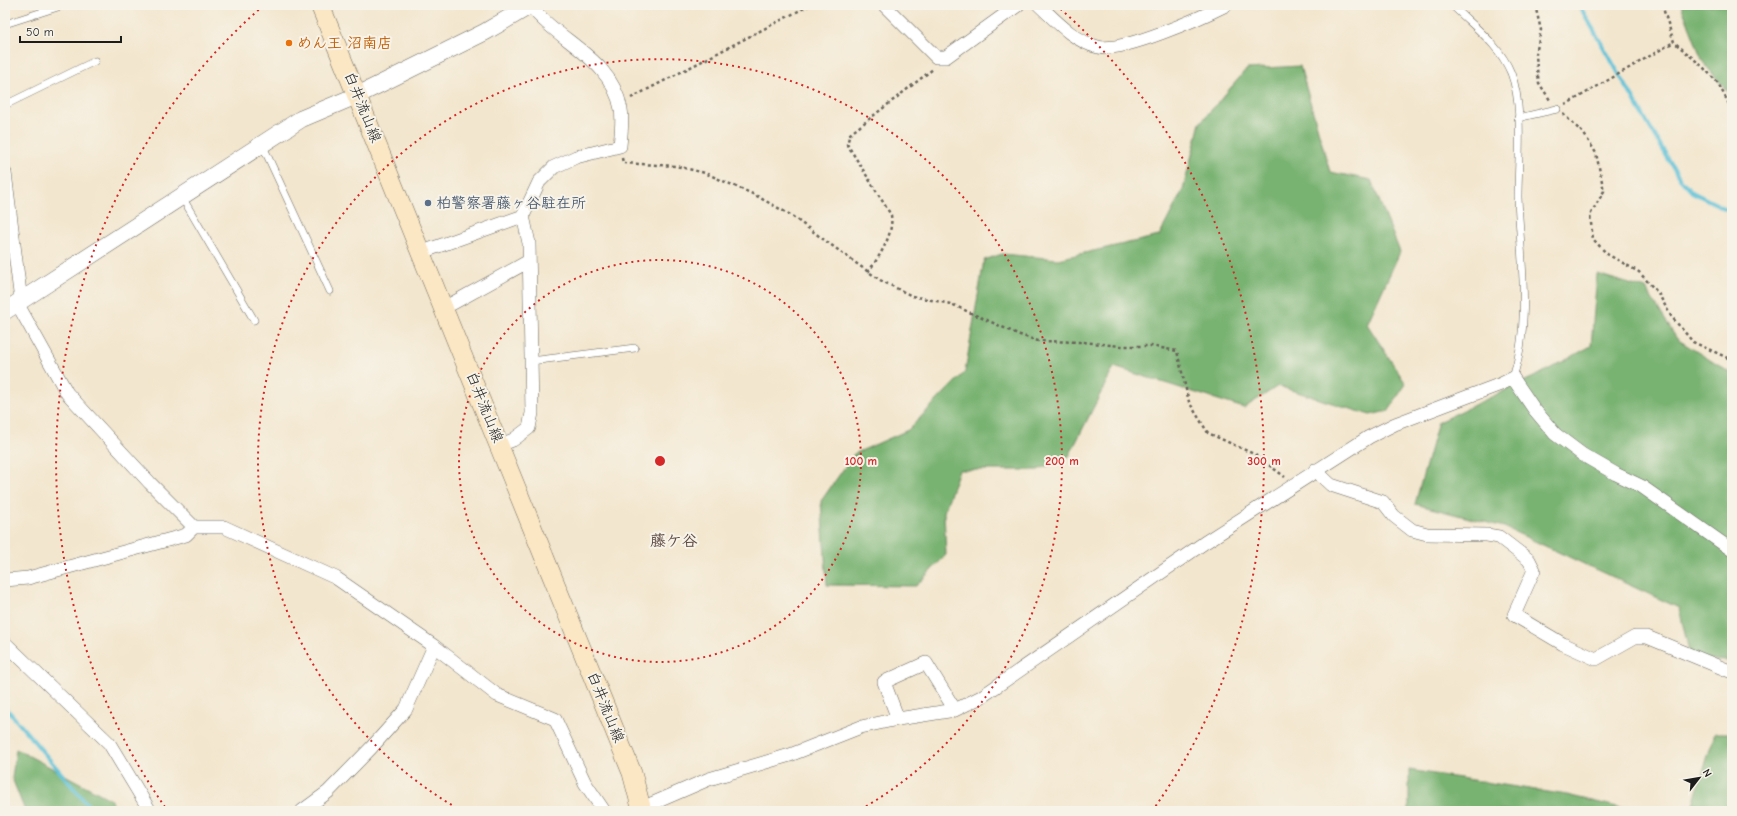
<svg xmlns="http://www.w3.org/2000/svg" width="1737" height="816" font-family="'Comic Neue','Klee One',sans-serif">
  <style>
    .forest { fill: #79b372; stroke: #4a6847 }
    .lines { fill: none; stroke-linecap: round; stroke-linejoin: round }
    .stream { stroke: #5bc1d8; stroke-width: 4 }
    .service-casing { stroke: #67635a; stroke-width: 8 }
    .minor-casing { stroke: #67635a; stroke-width: 14 }
    .tertiary-casing { stroke: #67635a; stroke-width: 18 }
    .secondary-casing { stroke: #67635a; stroke-width: 20 }
    .path { stroke: #67635a; stroke-width: 2.5; stroke-dasharray: 3 3; stroke-linecap: butt }
    .service { stroke: #fff; stroke-width: 7 }
    .minor { stroke: #fff; stroke-width: 13 }
    .tertiary { stroke: #fff; stroke-width: 17 }
    .secondary { stroke: #fbe7c3; stroke-width: 19 }
    .ring { fill: none; stroke: #d62828; stroke-width: 2; stroke-dasharray: 2 4 }
    .food-dot { fill: #e8710a; stroke: #f7f3e8; stroke-width: 1.5 }
    .service-dot { fill: #5c6f8a; stroke: #f7f3e8; stroke-width: 1.5 }
    .labels { text-anchor: middle; dominant-baseline: central; stroke-width: 4; stroke-linejoin: round; paint-order: stroke }
    .food-label { font-size: 15px; font-weight: bold; fill: #c56008; stroke: #f7f3e8; text-anchor: start }
    .street-label { font-size: 15px; fill: #1c1c1c; stroke: #f7f3e8 }
    .service-label { font-size: 15px; font-weight: bold; fill: #4e5e75; stroke: #f7f3e8; text-anchor: start }
    .neighbourhood-label { font-size: 16px; font-weight: bold; fill: #5d4944; stroke: #f7f3e8 }
    .centre { fill: #d62828; stroke: #f7f3e8; stroke-width: 2 }
    .ring-label { font-size: 12px; text-anchor: middle; font-weight: bold; fill: #d62828; stroke: #f7f3e8; stroke-width: 4; stroke-linejoin: round; paint-order: stroke }
  </style>
  <rect width="100%" height="100%" fill="#f7f3e8"/>
  <filter id="ink" filterUnits="userSpaceOnUse"><feTurbulence type="fractalNoise" baseFrequency=".025" numOctaves="2"/><feDisplacementMap in="SourceGraphic" scale="8" xChannelSelector="R" yChannelSelector="G"/><feConvolveMatrix kernelMatrix="1 2 1 2 8 2 1 2 1" color-interpolation-filters="sRGB"/></filter>
  <filter id="wash" filterUnits="userSpaceOnUse"><feTurbulence type="fractalNoise" baseFrequency=".012" numOctaves="4" result="noise"/><feDisplacementMap in="SourceGraphic" scale="16" xChannelSelector="R" yChannelSelector="G"/><feGaussianBlur stdDeviation="0.9" result="paint"/><feColorMatrix in="noise" values="0 0 0 0 0 0 0 0 0 0 0 0 0 0 0 0 0 1.4 0 .05"/><feComposite in="paint" operator="in"/></filter>
  <g filter="url(#wash)">
    <rect width="100%" height="100%" fill="#f3e6ce"/>
    <path class="forest" d="M 1681,5 L 1732,5 L 1732,97 L 1703,62 Z
      M 1300,66 L 1330,172 L 1371,180 L 1400,252 L 1367,324 L 1406,384 L 1388,411 L 1370,415 L 1278,386 L 1244,408 L 1114,367 L 1069,456 L 1038,470 L 959,470 L 944,512 L 946,555 L 916,586 L 827,585 L 821,501 L 854,454 L 908,430 L 965,372 L 984,260 L 1002,254 L 1058,259 L 1159,236 L 1183,190 L 1200,123 L 1247,69 Z
      M 1597,274 L 1646,289 L 1677,339 L 1732,374 L 1732,661 L 1691,660 L 1679,608 L 1504,527 L 1415,504 L 1438,422 L 1540,374 L 1591,346 Z
      M 1715,733 L 1732,733 L 1732,811 L 1691,811 Z
      M 16,749 L 110,799 L 118,811 L 25,811 L 12,778 Z
      M 1409,770 L 1567,795 L 1634,811 L 1409,811 Z"/>
    <g class="lines">
      <path class="stream" d="M 1579,5 L 1680,179 L 1692,192 L 1732,212
        M 5,707 L 93,811"/>
    </g>
  </g>
  <g filter="url(#ink)">
    <g class="lines">
      <defs>
        <path id="service" d="M 1452,5 C 1474,27 1499,44 1511,73 C 1524,106 1518,161 1518,197 C 1520,257 1532,319 1513,378
          M 5,24 L 64,5
          M 5,105 L 95,61
          M 1518,118 L 1557,109
          M 262,144 L 330,291
          M 182,197 L 254,320
          M 531,361 L 635,348"/>
        <path id="minor" d="M 884,5 L 936,57 L 946,57 L 1018,5
          M 1039,5 C 1056,21 1074,41 1098,47 C 1122,53 1202,17 1226,5
          M 5,173 L 21,301
          M 422,252 L 523,216
          M 17,303 L 67,393 L 150,483 L 194,527 L 224,527 L 336,578 L 434,646 L 497,695 L 555,719 L 585,783 L 604,811
          M 444,308 L 529,261
          M 500,445 L 513,440 L 529,428 L 532,413 L 529,243 L 523,216 L 539,182 L 554,167 L 576,157 L 620,146 C 621,134 623,120 621,109 C 611,57 559,43 530,5
          M 1315,470 L 1331,485 L 1383,502 L 1394,516 L 1412,530 L 1427,534 L 1487,535 L 1499,537 L 1529,560 L 1534,570 L 1514,615 L 1563,644 L 1596,659 L 1635,637 L 1647,637 L 1732,672
          M 5,580 L 28,578 L 186,535 L 194,527
          M 5,643 L 109,743 L 150,811
          M 898,719 L 884,682 L 926,663 L 955,710
          M 642,808 L 709,779 L 790,755 L 861,727 L 898,719 L 955,710 L 981,697 L 1204,543 L 1369,437 L 1395,424 L 1501,384 L 1513,378 L 1534,409 L 1555,434 L 1583,455 L 1616,474 L 1641,486 L 1732,550
          M 302,811 L 328,792 L 371,748 L 406,709 L 434,646"/>
        <path id="tertiary" d="M 5,311 L 301,119 L 358,95 L 485,32 L 531,5"/>
        <path id="secondary" d="M 320,5 L 632,773 L 642,811"/>
      </defs>
      <use href="#service" class="service-casing"/>
      <use href="#minor" class="minor-casing"/>
      <use href="#tertiary" class="tertiary-casing"/>
      <use href="#secondary" class="secondary-casing"/>
      <path class="path" d="M 1535,5 L 1541,30 L 1536,54 L 1537,69 L 1539,83 L 1550,100
        M 1662,5 L 1674,42 L 1703,67 L 1718,83 L 1732,110
        M 631,98 L 810,5
        M 1565,105 L 1674,42
        M 1563,114 L 1584,134 L 1596,153 L 1604,191 L 1590,215 L 1593,239 L 1607,254 L 1639,272 L 1658,293 L 1671,316 L 1693,342 L 1732,360
        M 622,158 L 623,163 L 676,166 L 705,173 L 755,195 L 789,214 L 853,261 L 880,280 L 912,296 L 951,304 L 1020,335 L 1038,341 L 1083,342 L 1120,346 L 1151,346 L 1177,351 L 1189,402 L 1208,433 L 1254,454 L 1285,477
        M 868,272 C 880,256 894,234 891,215 L 847,144 L 850,134 L 933,69"/>
      <use href="#service" class="service"/>
      <use href="#minor" class="minor"/>
      <use href="#tertiary" class="tertiary"/>
      <use href="#secondary" class="secondary"/>
    </g>
  </g>
  <g class="ring">
    <circle cx="660" cy="461" r="201"/>
    <path d="M462 811A402 402 0 1 1 858 811"/>
    <path d="M165 807A604 604 0 0 1 264 5M1056 5A604 604 0 0 1 1155 807"/>
  </g>
  <circle class="food-dot" cx="289" cy="43" r="4"/>
  <circle class="service-dot" cx="428" cy="203" r="4"/>
  <g class="labels">
    <g class="food-label">
      <text x="297" y="43">めん王 沼南店</text>
    </g>
    <g class="street-label">
      <text transform="translate(363 107) rotate(68)">白井流山線</text>
      <text transform="translate(485 407) rotate(68)">白井流山線</text>
      <text transform="translate(606 707) rotate(68)">白井流山線</text>
    </g>
    <g class="service-label">
      <text x="436" y="203">柏警察署藤ヶ谷駐在所</text>
    </g>
    <g class="neighbourhood-label">
      <text x="674" y="541">藤ケ谷</text>
    </g>
  </g>
  <circle cx="660" cy="461" r="6" class="centre"/>
  <g class="ring-label">
    <text x="861" y="465">100 m</text>
    <text x="1062" y="465">200 m</text>
    <text x="1264" y="465">300 m</text>
  </g>
  <rect width="1737" height="816" fill="none" stroke="#f7f3e8" stroke-width="20"/>
  <g transform="translate(1699 778) rotate(59)" stroke="#f7f3e8" stroke-width="3" paint-order="stroke">
  <path d="M0-3L7 15L0 10L-7 15Z" fill="#1c1c1c"/>
  <text y="-6" font-size="11" font-weight="bold" text-anchor="middle" fill="#1c1c1c">N</text>
  </g>
  <path d="M20 36v6h101v-6" fill="none" stroke="#1c1c1c" stroke-width="2"/>
  <text x="26" y="36" font-size="12" fill="#1c1c1c" stroke="#f7f3e8" stroke-width="3" paint-order="stroke">50 m</text>
</svg>
